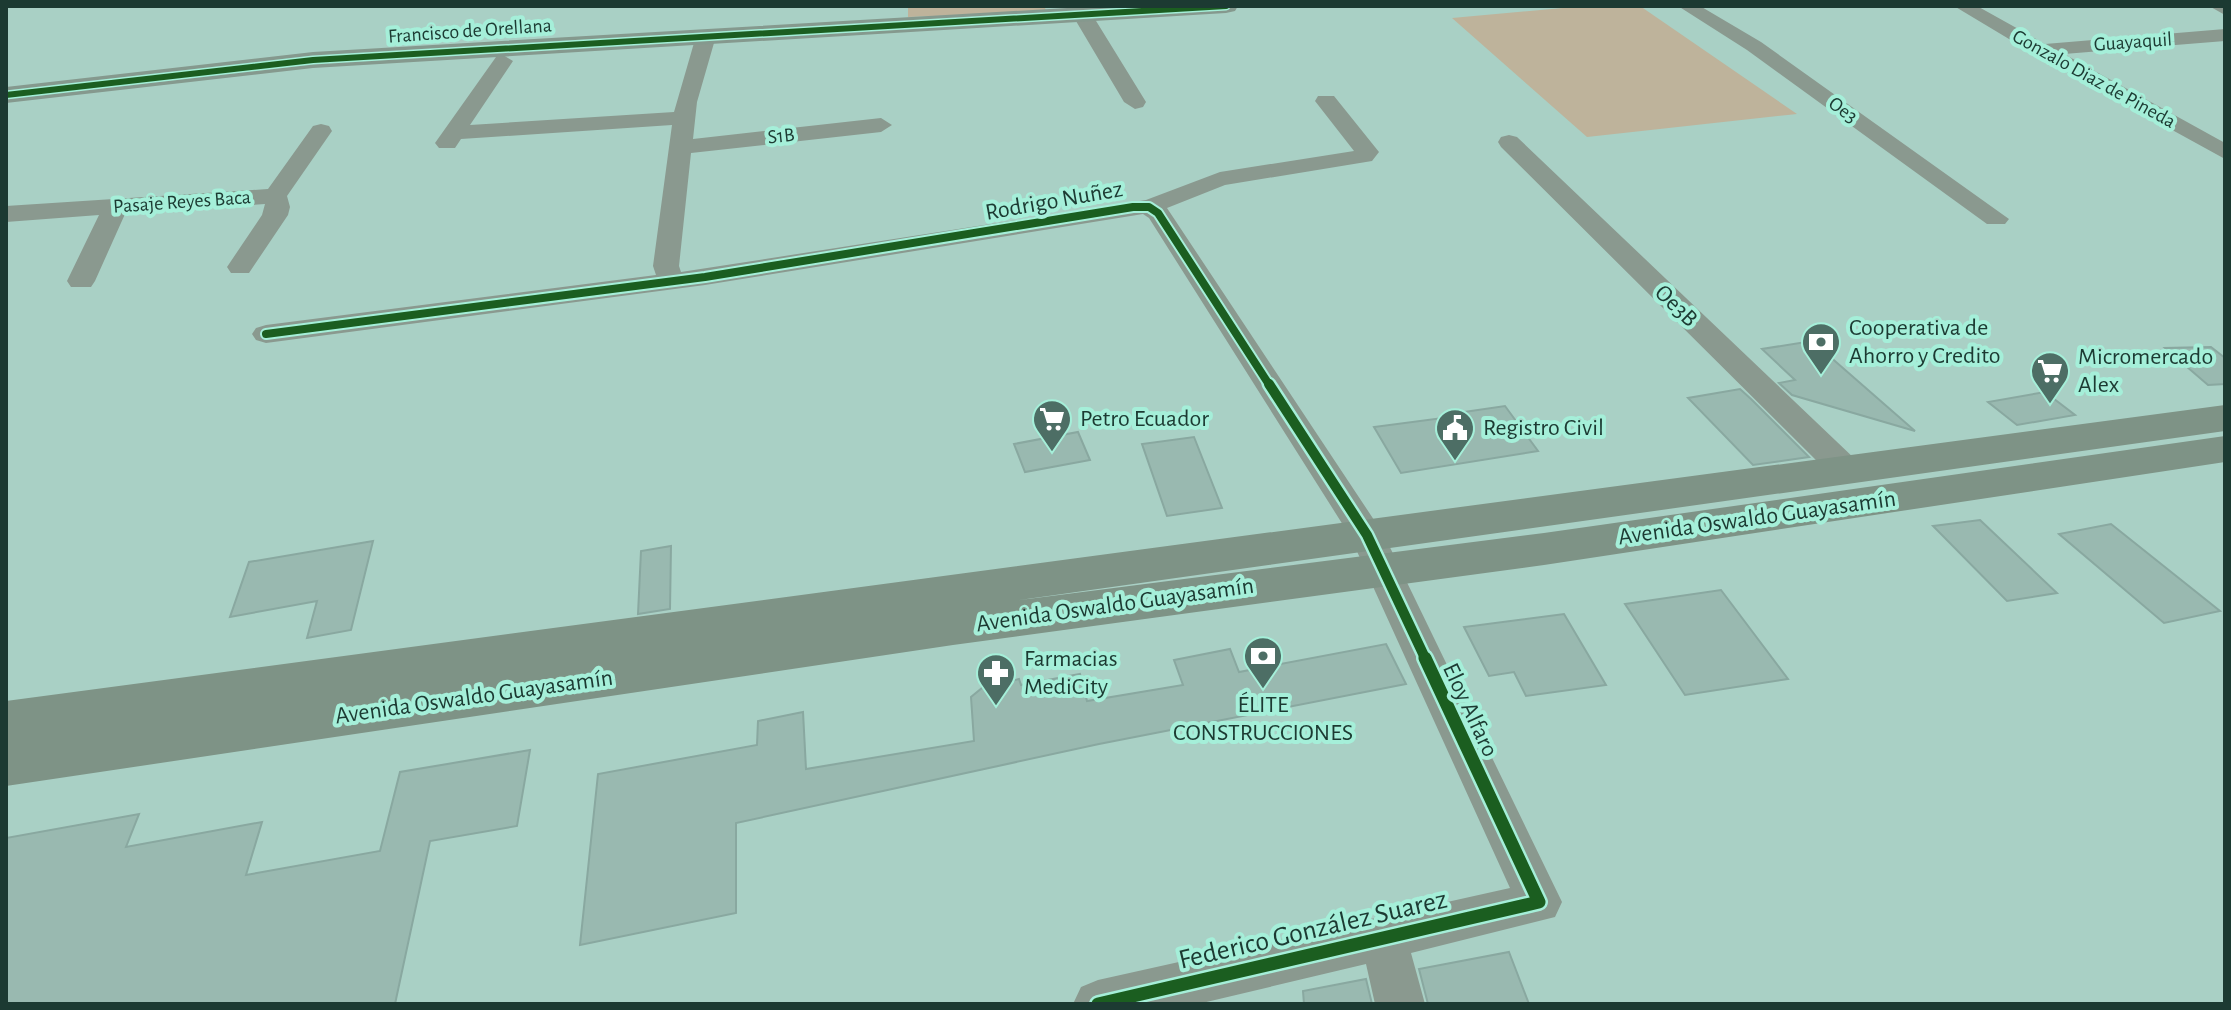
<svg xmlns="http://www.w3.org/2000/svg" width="2231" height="1010" font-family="'Alegreya Sans',sans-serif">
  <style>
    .green { fill: #beb39b }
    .building { fill: #99b9b0; stroke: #89a8a0; stroke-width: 2 }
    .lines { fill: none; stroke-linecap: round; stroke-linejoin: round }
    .street { fill: #8a998f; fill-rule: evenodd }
    .secondary { fill: #85998e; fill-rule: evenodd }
    .primary { fill: #7e9386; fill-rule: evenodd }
    .cycleway-far3-casing { stroke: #a5efd9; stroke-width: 9 }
    .cycleway-far2-casing { stroke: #a5efd9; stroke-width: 12 }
    .cycleway-far1-casing { stroke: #a5efd9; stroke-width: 15 }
    .cycleway-casing { stroke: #a5efd9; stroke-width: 18 }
    .cycleway-far3 { stroke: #1b5e20; stroke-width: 6 }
    .cycleway-far2 { stroke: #1b5e20; stroke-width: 8 }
    .cycleway-far1 { stroke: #1b5e20; stroke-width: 10 }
    .cycleway { stroke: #1b5e20; stroke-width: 13 }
    .labels { text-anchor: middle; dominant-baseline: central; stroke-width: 8; stroke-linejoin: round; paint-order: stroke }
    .far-street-label { font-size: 20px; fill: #1c3a32; stroke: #a5efd9 }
    .street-label { font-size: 24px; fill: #1c3a32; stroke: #a5efd9 }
    .poi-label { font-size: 24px; fill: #1c3a32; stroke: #a5efd9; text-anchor: start }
    .near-street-label { font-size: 28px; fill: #1c3a32; stroke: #a5efd9 }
  </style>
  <rect width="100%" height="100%" fill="#a9d0c5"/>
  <path class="green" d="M 908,6 L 1044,6 L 1047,12 L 908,17 Z
    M 1585,6 L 1640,6 L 1797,114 L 1587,137 L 1452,18 Z"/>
  <path class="building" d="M 1812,341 L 1915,431 L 1792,395 L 1779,383 L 1795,380 L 1762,349 Z
    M 2211,347 L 2225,358 L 2225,384 L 2208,385 L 2165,348 Z
    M 1740,389 L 1751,399 L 1809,457 L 1753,465 L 1688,398 Z
    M 2045,392 L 2075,415 L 2017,425 L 1988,402 Z
    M 1505,406 L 1538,451 L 1401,473 L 1374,427 L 1466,415 L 1464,412 Z
    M 1078,432 L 1090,460 L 1025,472 L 1014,444 Z
    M 1194,437 L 1222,508 L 1167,516 L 1142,444 Z
    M 1980,520 L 2057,593 L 2007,601 L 1933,526 Z
    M 2111,524 L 2220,611 L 2164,623 L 2059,534 Z
    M 373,541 L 351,630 L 307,638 L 317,601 L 230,617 L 249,562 Z
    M 671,546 L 670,609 L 638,614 L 641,551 Z
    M 1721,590 L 1788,679 L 1685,695 L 1625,604 Z
    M 1564,614 L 1606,685 L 1526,696 L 1514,672 L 1489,676 L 1464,627 Z
    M 1386,644 L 1406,684 L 1099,744 L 736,823 L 736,913 L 580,945 L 598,774 L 757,745 L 758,721 L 803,712 L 806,769 L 974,741 L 971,697 L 982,688 L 1004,683 L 1019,679 L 1021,685 L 1080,674 L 1087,701 L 1183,685 L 1174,660 L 1230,649 L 1239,672 Z
    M 530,750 L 517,826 L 430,841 L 395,1004 L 6,1004 L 6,838 L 139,814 L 126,847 L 262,822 L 246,875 L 380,851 L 400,772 Z
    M 1509,952 L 1529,1004 L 1428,1004 L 1419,969 Z
    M 1366,979 L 1372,1004 L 1304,1004 L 1303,991 Z"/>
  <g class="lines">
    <path class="street" d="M 1678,6 L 1700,6 L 1761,42 L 2009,219 L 2005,224 L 1987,224 L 1747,50 Z
      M 1954,6 L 1977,6 L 2045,44 L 2225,29 L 2225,41 L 2064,54 L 2225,143 L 2225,159 L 2034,54 Z
      M 2209,6 L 2225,6 L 2225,15 Z
      M 1083,10 L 1093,16 L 1146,102 L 1143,107 L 1135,109 L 1124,102 L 1073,16 Z
      M 706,30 L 716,36 L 697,102 L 693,139 L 881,118 L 892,125 L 881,132 L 691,153 L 679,266 L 681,272 L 1146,200 L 1220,172 L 1354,151 L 1315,101 L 1318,96 L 1334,96 L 1379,152 L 1372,161 L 1225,185 L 1167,208 L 1384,535 L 1562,902 L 1555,917 L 1411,953 L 1425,1004 L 1375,1004 L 1366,964 L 1198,1004 L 1073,1004 L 1081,987 L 1098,980 L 1510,888 L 1350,536 L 1149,218 L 1143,214 L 705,285 L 266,343 L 256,340 L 252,334 L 256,328 L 266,325 L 656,275 L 653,266 L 672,125 L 461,139 L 455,148 L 439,148 L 435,143 L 496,57 L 503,55 L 513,61 L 470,125 L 674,112 L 696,36 Z
      M 321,124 L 329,126 L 332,131 L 287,196 L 290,207 L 288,215 L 249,273 L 231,273 L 227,267 L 262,215 L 265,204 L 125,214 L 95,281 L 91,287 L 71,287 L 67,281 L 99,215 L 6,222 L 6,206 L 268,189 L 313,126 Z
      M 1509,135 L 1517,137 L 1856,460 L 1860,468 L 1856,476 L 1844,479 L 1832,476 L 1501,147 L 1498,142 L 1501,137 Z"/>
    <path class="secondary" d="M 1101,6 L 1238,6 L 1235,11 L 1226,13 L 313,68 L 6,103 L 6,87 L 313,52 Z"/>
    <path class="primary" d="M 2225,405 L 2225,431 L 1012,601 L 1544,533 L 2225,436 L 2225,462 L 1544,565 L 953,645 L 6,786 L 6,701 Z"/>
    <defs>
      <path id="cycleway-far3" d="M 6,95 L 313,60 L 1226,6"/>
      <path id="cycleway-far2" d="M 266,334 L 705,277 L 1133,207 L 1149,207 L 1158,213 L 1270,386"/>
      <path id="cycleway-far1" d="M 1269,384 L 1367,535 L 1426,660"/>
      <path id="cycleway" d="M 1098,1004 L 1539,902 L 1425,658"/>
    </defs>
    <use href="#cycleway-far3" class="cycleway-far3-casing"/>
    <use href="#cycleway-far2" class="cycleway-far2-casing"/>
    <use href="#cycleway-far1" class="cycleway-far1-casing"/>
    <use href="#cycleway" class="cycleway-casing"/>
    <use href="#cycleway-far3" class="cycleway-far3"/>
    <use href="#cycleway-far2" class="cycleway-far2"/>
    <use href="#cycleway-far1" class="cycleway-far1"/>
    <use href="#cycleway" class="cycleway"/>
  </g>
  <defs>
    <symbol id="bank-pin" viewBox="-11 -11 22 30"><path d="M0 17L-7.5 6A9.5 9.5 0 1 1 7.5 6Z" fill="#4d6e65" stroke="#a5efd9"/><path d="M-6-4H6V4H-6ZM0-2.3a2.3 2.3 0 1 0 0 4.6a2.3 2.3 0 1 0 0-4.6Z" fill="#fff"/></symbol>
    <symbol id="supermarket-pin" viewBox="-11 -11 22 30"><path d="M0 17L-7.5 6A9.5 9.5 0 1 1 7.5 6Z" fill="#4d6e65" stroke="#a5efd9"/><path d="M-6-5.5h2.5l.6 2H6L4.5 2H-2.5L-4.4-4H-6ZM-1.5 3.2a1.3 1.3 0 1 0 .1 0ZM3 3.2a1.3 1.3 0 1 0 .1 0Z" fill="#fff"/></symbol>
    <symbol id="civic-pin" viewBox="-11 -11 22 30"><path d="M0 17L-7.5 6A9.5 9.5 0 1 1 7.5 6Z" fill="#4d6e65" stroke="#a5efd9"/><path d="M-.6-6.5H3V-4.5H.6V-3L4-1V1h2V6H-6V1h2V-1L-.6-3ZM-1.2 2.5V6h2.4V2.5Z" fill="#fff"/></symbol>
    <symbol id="pharmacy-pin" viewBox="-11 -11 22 30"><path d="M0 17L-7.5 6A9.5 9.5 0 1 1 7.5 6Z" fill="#4d6e65" stroke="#a5efd9"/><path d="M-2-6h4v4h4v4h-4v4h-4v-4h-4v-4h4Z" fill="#fff"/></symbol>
  </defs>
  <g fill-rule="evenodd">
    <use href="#bank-pin" x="1799" y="320" width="44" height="60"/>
    <use href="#supermarket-pin" x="2028" y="349" width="44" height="60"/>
    <use href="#supermarket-pin" x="1030" y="397" width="44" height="60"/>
    <use href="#civic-pin" x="1433" y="406" width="44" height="60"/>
    <use href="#bank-pin" x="1241" y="634" width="44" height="60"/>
    <use href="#pharmacy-pin" x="974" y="651" width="44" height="60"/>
  </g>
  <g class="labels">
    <g class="far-street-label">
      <text transform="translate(470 31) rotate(-4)">Francisco de Orellana</text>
      <text transform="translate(2133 42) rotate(-4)">Guayaquil</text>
      <text transform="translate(2094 79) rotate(29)">Gonzalo Diaz de Pineda</text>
      <text transform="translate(1843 110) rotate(36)">Oe3</text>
      <text transform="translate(781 136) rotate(-6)">S1B</text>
      <text transform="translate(182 202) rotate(-4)">Pasaje Reyes Baca</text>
    </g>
    <g class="street-label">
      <text transform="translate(1054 201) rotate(-10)">Rodrigo Nuñez</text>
      <text transform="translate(1676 306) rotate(44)">Oe3B</text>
      <text transform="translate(1757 518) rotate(-8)">Avenida Oswaldo Guayasamín</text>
      <text transform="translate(1115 605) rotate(-8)">Avenida Oswaldo Guayasamín</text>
      <text transform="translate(474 697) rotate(-8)">Avenida Oswaldo Guayasamín</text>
      <text transform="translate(1470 710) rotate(65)">Eloy Alfaro</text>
    </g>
    <g class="poi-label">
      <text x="1849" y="328">Cooperativa de<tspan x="1849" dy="28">Ahorro y Credito</tspan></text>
      <text x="2078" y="357">Micromercado<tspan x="2078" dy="28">Alex</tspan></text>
      <text x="1080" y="419">Petro Ecuador</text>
      <text x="1483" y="428">Registro Civil</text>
      <text x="1024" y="659">Farmacias<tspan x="1024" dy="28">MediCity</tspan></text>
      <text x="1263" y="705" text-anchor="middle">ÉLITE<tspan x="1263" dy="28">CONSTRUCCIONES</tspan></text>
    </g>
    <g class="near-street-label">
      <text transform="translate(1313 930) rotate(-13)">Federico González Suarez</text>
    </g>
  </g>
  <rect width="2231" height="1010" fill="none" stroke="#1c3a32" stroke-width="16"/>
</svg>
